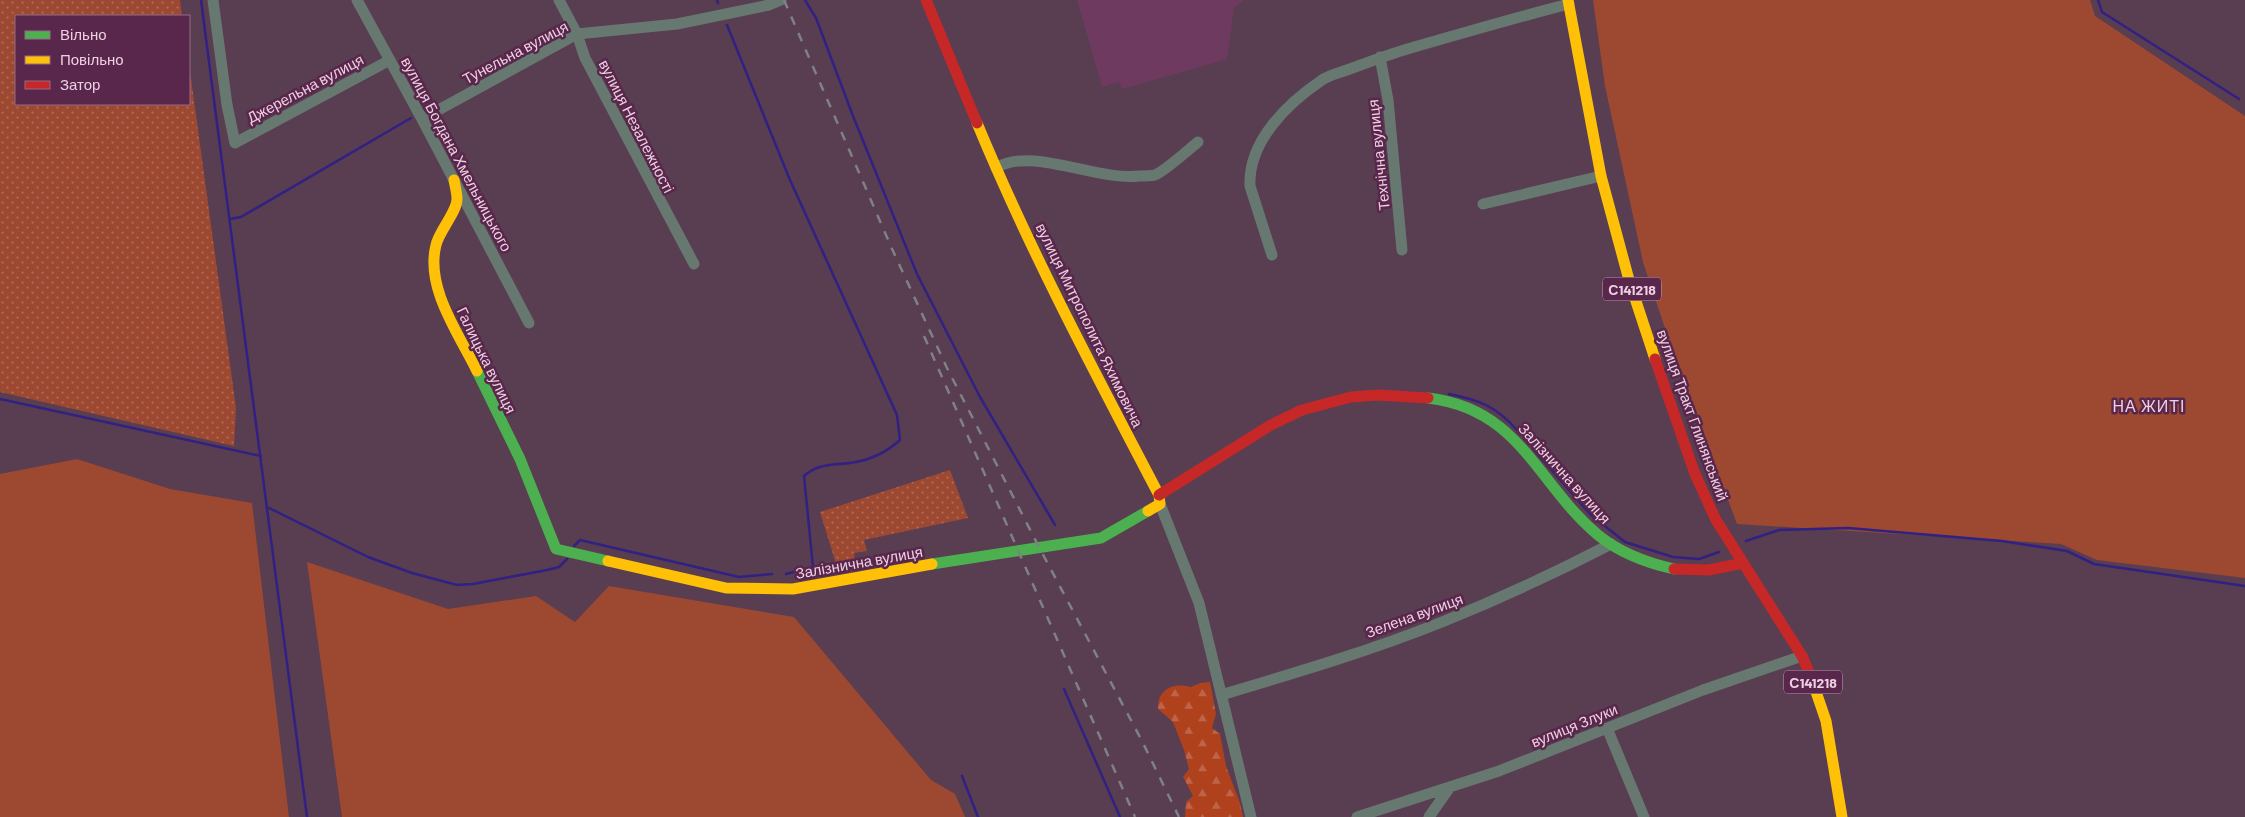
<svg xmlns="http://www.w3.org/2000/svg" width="2245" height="817" font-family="Barlow,sans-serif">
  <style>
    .built { fill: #6f3a60 }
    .green { fill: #9d4931 }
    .forest { fill: url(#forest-firs) }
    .garden { fill: url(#garden-dots) }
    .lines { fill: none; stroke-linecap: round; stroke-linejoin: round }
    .stream { stroke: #302183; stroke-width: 2.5 }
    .street { stroke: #677870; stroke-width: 11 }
    .fast { stroke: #4caf50; stroke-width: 11 }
    .slow { stroke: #ffc107; stroke-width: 11 }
    .jam { stroke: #c62828; stroke-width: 11 }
    .rail { stroke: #7f8182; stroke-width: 2.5; stroke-dasharray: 9 9; stroke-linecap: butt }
    .labels { text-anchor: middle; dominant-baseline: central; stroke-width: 5; stroke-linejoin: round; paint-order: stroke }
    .shield { fill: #59274b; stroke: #c19db5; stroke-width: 1 }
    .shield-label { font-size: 14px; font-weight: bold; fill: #eecfe3 }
    .street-label { font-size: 15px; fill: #eecfe3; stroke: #59274b }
    .neighbourhood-label { font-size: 16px; letter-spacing: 1px; fill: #eecfe3; stroke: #59274b }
  </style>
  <defs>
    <pattern id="forest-firs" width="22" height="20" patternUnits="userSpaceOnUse" patternTransform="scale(1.25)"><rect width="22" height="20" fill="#af421d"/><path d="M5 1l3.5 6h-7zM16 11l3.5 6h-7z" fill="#be6549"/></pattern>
    <pattern id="garden-dots" width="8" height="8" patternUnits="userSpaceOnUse" patternTransform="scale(1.25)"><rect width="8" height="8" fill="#9d4931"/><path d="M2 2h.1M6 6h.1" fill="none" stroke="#b06b59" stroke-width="1.8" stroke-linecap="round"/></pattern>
  </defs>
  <rect width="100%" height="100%" fill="#593d51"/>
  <path class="built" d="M 1077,0 L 1244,0 L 1234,8 L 1227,59 L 1122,89 L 1119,82 L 1102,87 Z"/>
  <path class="green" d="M 1593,0 L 2090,0 L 2095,16 L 2245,116 L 2245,578 L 2097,560 L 2061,544 L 1737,524 L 1675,358 L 1643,262 L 1605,86 Z
    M 77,459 L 170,489 L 252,503 L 289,817 L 0,817 L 0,474 Z
    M 307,562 L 448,609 L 536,596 L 575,622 L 609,586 L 794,617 L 931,780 L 955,794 L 965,817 L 342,817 Z"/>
  <path class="forest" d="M 1210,682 L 1216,714 L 1212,728 L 1220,734 L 1226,766 L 1240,803 L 1243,817 L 1185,817 L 1186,802 L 1193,796 L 1183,777 L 1189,769 L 1184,750 L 1173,722 L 1158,709 C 1157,689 1174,682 1191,687 L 1200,683 Z"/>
  <path class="garden" d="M 0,0 L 180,0 L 182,16 L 16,16 L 16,104 L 189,104 L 189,64 L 236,408 L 234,446 L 0,392 Z
    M 950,470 L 968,518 L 864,540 L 867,551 L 854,553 L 856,567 L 837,567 L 820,512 Z"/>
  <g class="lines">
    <path class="stream" d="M 201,0 L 307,817
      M 717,0 L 718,3
      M 805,0 L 816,18 L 853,116 L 917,274 L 980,397 L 1055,525
      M 2098,0 L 2102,12 L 2239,99
      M 727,25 L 790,180 L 897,415 L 900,440 C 888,451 872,459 856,462 C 835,466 820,462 804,476 L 813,567 L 786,574
      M 230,219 L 241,217 L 411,118
      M 1449,394 C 1479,400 1496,406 1517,430
      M 0,399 L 261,456
      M 1535,451 L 1591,515 L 1625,542 L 1673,557 L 1699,559 L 1719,552
      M 269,508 L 368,557 L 412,573 L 457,585 L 473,584 L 547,570 L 559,567 L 567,559
      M 1746,541 L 1779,530 L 1848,528 L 2002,541 L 2067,551 L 2094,564 L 2245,586
      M 574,546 L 580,540 L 739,577 L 772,574
      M 1064,689 L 1120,817
      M 962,776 L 978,817"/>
    <path class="street" d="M 213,0 L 227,105 L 235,143 L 390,60
      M 357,0 L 422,119 L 529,323
      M 559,0 L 577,34 L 585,58 L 694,264
      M 1380,57 L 1388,100 L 1402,250
      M 422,119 L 577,34 L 677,24 L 769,5 L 781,0
      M 996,168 C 1031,146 1096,181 1139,176 C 1144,176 1150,176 1155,175 C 1165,171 1188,150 1198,142
      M 1483,204 L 1601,176
      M 1272,255 L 1250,186 C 1248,141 1288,103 1322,80 C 1329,75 1339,73 1347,70 C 1366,63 1385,56 1404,50 C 1459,34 1514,18 1569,4
      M 1160,504 L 1199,603 L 1251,817
      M 1221,695 C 1295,673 1370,651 1442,622 C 1499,599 1555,573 1611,544
      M 1607,728 L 1644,817
      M 1357,817 L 1499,771 L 1703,690 L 1802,656
      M 1429,817 L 1450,787"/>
    <path class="fast" d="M 477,371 L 520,459 L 556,549 L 608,561
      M 1428,398 C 1521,409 1536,483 1598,535 C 1620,553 1647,563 1674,569
      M 932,564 L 1101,538 L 1148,511"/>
    <path class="slow" d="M 1568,0 L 1601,176 L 1629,280 L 1655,359
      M 977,123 C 1030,251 1095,373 1159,495 L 1160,504 L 1148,511
      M 454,180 C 455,186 457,193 457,199 C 457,212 439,231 436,245 C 425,288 459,334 477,371
      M 608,561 L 726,588 L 793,589 L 932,564
      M 1811,677 L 1826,721 L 1842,817"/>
    <path class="jam" d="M 926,0 L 977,123
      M 1655,359 L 1695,474 L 1716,520 L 1802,656 L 1811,677
      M 1159,495 L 1271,425 L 1302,410 L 1351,397 L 1378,395 L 1428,398
      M 1674,569 L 1709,570 L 1743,563"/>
    <path class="rail" d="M 784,0 L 893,251 L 947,368 L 1039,547 L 1142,741 L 1179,817
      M 924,336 L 1135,817"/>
  </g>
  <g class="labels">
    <g class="shield">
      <rect x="1603" y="277.5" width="58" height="23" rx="4"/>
      <rect x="1784" y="670.5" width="58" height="23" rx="4"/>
    </g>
    <g class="shield-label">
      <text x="1632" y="289">С141218</text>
      <text x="1813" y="682">С141218</text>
    </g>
    <g class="street-label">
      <text transform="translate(515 52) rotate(-28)">Тунельна вулиця</text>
      <text transform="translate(305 88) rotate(-28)">Джерельна вулиця</text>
      <text transform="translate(637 126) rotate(63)">вулиця Незалежності</text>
      <text transform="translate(457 154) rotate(62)">вулиця Богдана Хмельницького</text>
      <text transform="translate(1378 155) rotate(-96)">Технічна вулиця</text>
      <text transform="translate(1090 325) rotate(64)">вулиця Митрополита Яхимовича</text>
      <text transform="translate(487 360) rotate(64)">Галицька вулиця</text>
      <text transform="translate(1693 415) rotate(70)">вулиця Тракт Глинянський</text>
      <text transform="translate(1565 473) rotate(48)">Залізнична вулиця</text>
      <text transform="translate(859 562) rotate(-10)">Залізнична вулиця</text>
      <text transform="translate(1414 615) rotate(-20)">Зелена вулиця</text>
      <text transform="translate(1574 725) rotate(-22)">вулиця Злуки</text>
    </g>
    <g class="neighbourhood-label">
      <text x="2149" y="405">НА ЖИТІ</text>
    </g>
  </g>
  <rect x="15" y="15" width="175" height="90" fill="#59274b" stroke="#956a88"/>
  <rect x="25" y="31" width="25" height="8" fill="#4caf50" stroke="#956a88"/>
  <text x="60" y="40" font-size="15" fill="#eecfe3">Вільно</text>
  <rect x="25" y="56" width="25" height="8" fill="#ffc107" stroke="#956a88"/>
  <text x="60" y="65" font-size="15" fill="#eecfe3">Повільно</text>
  <rect x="25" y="81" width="25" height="8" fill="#c62828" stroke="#956a88"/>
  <text x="60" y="90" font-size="15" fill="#eecfe3">Затор</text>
</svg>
